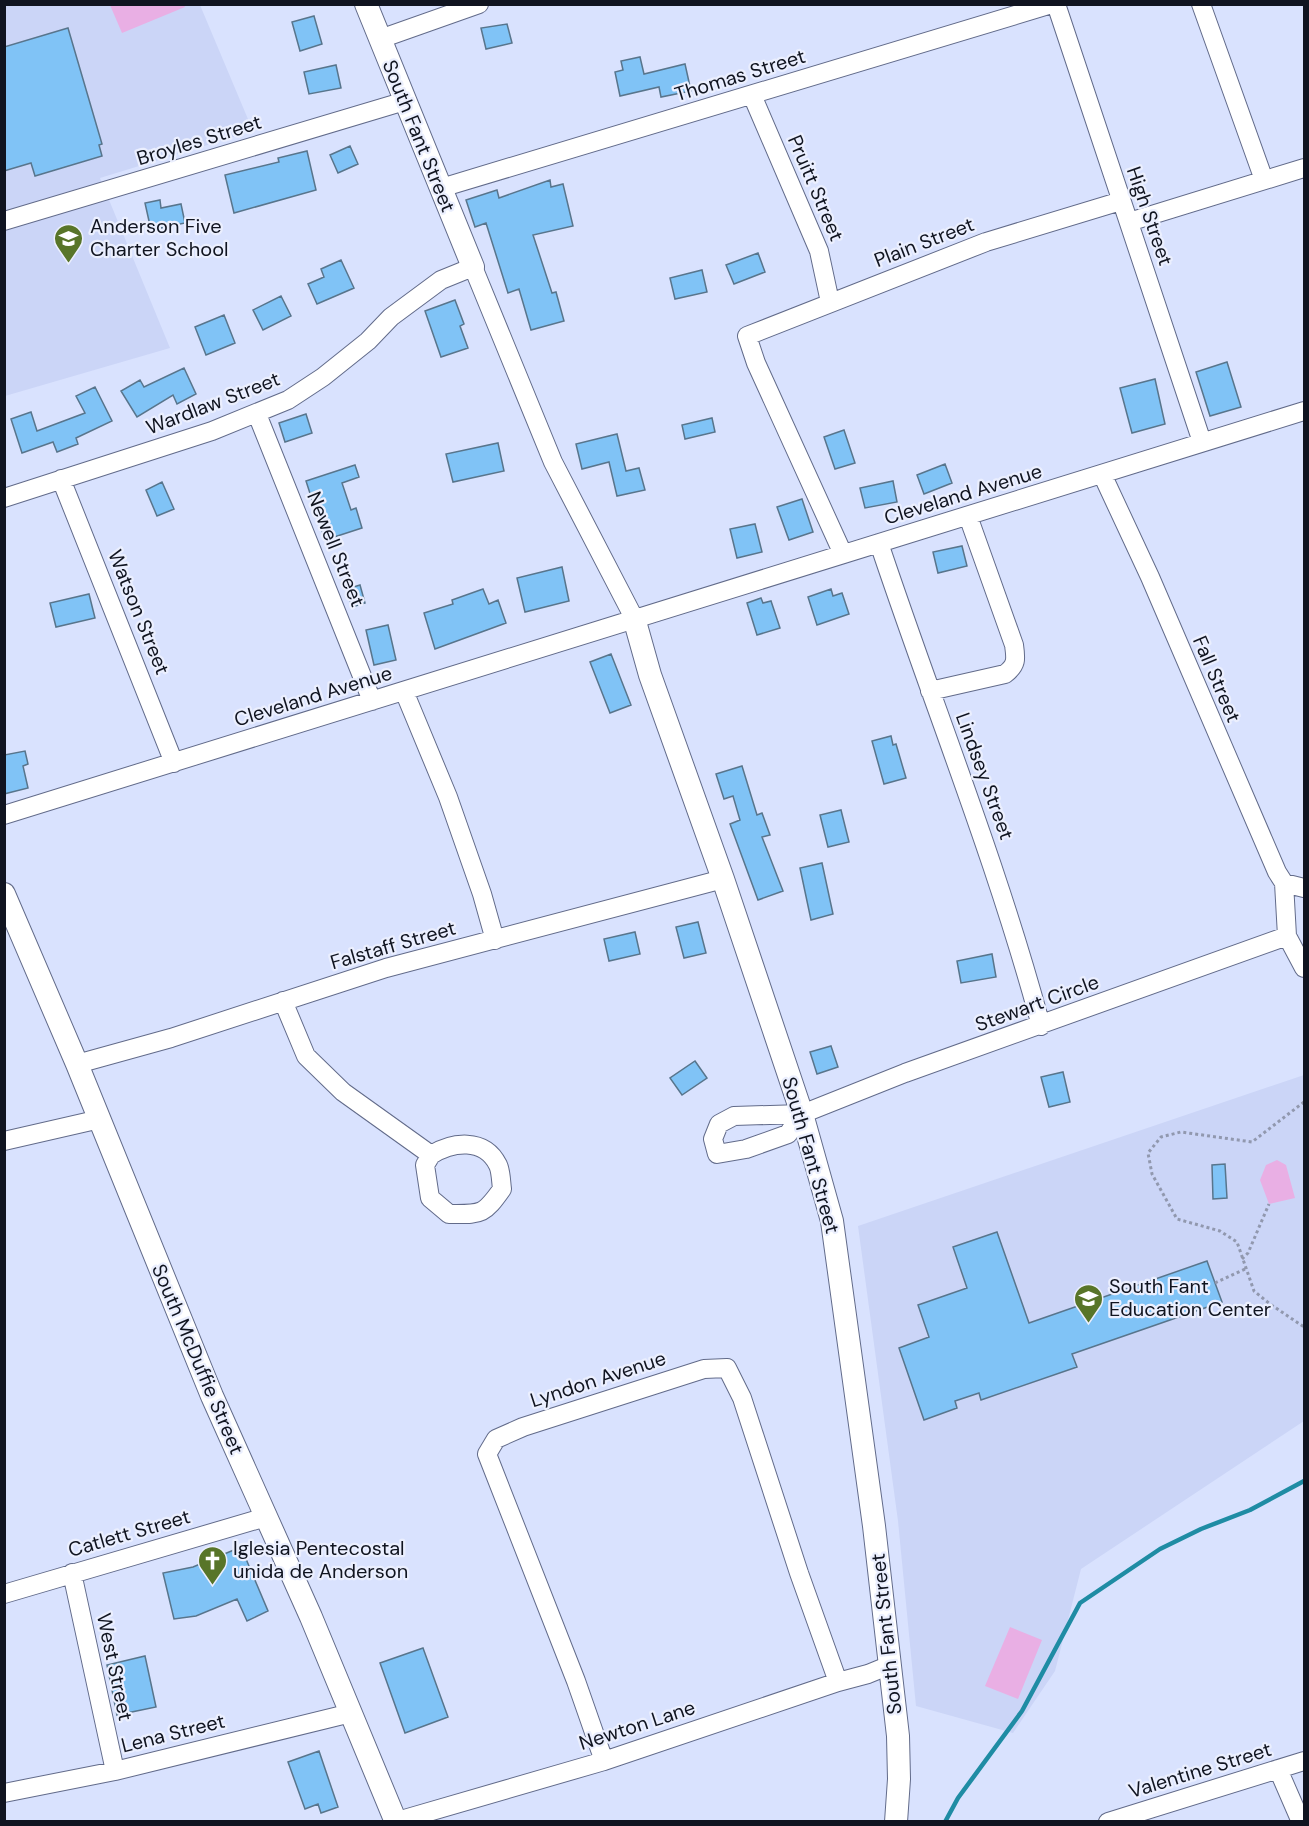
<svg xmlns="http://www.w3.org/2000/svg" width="1309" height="1826" font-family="'DM Sans',sans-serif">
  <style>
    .built { fill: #cbd5f7 }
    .green { fill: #e9afe4 }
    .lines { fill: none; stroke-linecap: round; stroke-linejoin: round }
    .stream { stroke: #1f8ca4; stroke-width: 4.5 }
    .building { fill: #80c3f6; stroke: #58758c; stroke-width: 1.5 }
    .minor-casing { stroke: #626b8a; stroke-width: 20 }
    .tertiary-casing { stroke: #626b8a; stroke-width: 24 }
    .path { stroke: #9198ae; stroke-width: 3; stroke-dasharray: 3 3; stroke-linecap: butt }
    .minor { stroke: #fff; stroke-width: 18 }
    .tertiary { stroke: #fff; stroke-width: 22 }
    .labels { text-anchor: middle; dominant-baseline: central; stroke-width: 4.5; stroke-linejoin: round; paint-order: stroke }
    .street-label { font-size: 20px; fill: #101420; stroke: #ebeffe }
    .poi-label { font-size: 20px; fill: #101420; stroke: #ebeffe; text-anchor: start }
  </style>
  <rect width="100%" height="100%" fill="#d9e2fe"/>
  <path class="built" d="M 5,5 L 200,5 L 253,131 L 100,178 L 170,348 L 5,396 Z
    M 1304,1075 L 1304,1421 L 1081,1569 L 1055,1671 L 1013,1733 L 916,1706 L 898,1521 L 858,1226 Z"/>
  <path class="green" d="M 184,5 L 185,7 L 122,33 L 110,5 Z
    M 1277,1160 L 1286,1165 L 1295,1198 L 1269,1204 L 1260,1180 L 1266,1165 Z
    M 1010,1627 L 1042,1640 L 1018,1699 L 985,1686 Z"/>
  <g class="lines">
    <path class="stream" d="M 945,1822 L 958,1798 L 1022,1711 L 1080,1603 L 1160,1549 L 1201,1529 L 1250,1510 L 1304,1481"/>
  </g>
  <path class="building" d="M 314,16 L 322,44 L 300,51 L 292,22 Z
    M 507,24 L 512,43 L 486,49 L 481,28 Z
    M 68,28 L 102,144 L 99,145 L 102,156 L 35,176 L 31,163 L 4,171 L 4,47 Z
    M 640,57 L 644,74 L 685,64 L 691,91 L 661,97 L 659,87 L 620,96 L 615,72 L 623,70 L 621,61 Z
    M 336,65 L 341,88 L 309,94 L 304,72 Z
    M 350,146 L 358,164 L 338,173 L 330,155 Z
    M 307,151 L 316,190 L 234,213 L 225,175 L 279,162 L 278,158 Z
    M 550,180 L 551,187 L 563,184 L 573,226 L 533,235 L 552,293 L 556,292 L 564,321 L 531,330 L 519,289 L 508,293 L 486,223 L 475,227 L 466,200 L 497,190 L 499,198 Z
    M 160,200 L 161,208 L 181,204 L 185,223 L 151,230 L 145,203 Z
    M 758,253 L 765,272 L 734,284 L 726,265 Z
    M 341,260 L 354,288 L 317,304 L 308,284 L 324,277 L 321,269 Z
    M 702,270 L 707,292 L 675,299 L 670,278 Z
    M 281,296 L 291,316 L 263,330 L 253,310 Z
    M 455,300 L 464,324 L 460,326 L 468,348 L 441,357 L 425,311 Z
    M 224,315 L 235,343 L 206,355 L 195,327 Z
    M 1227,362 L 1241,407 L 1210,416 L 1196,372 Z
    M 184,368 L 196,394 L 177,404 L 173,395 L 137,417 L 121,391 L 140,380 L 144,387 Z
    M 1155,379 L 1165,424 L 1132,433 L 1120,388 Z
    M 95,387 L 112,421 L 76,438 L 78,444 L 57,452 L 53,442 L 22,453 L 11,419 L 31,412 L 37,431 L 85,413 L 76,396 Z
    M 306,414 L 312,433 L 285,442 L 279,423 Z
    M 712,418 L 715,432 L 685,439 L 682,425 Z
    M 844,430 L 855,463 L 835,469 L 824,437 Z
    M 617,434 L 626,471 L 639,468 L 645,490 L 617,496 L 609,462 L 582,469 L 576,444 Z
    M 498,443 L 504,471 L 453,482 L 446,454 Z
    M 945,464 L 952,483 L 924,494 L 917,475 Z
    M 355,465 L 359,477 L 342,483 L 351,510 L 356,508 L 362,528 L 325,540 L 306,481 Z
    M 893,481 L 897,502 L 865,508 L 860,488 Z
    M 162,482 L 174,509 L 157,516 L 146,490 Z
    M 802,499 L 813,532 L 789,540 L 777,507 Z
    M 755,524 L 762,552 L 737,558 L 730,529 Z
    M 962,546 L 967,566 L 938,573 L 933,552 Z
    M 562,567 L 569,601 L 525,612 L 517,578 Z
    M 360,585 L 365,603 L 352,607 L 347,589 Z
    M 483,589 L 489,604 L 498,600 L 506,623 L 435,649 L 424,613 L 453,604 L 452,600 Z
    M 831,589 L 833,596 L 842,593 L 849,614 L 817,625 L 808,597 Z
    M 89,594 L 95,618 L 56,627 L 50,603 Z
    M 761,598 L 763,603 L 771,601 L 780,628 L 757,635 L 747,603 Z
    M 388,625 L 396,660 L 374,665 L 366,630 Z
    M 611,654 L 631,705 L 610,713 L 590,662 Z
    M 891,736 L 893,745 L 896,744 L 906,778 L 884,784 L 872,741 Z
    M 25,751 L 28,764 L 23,766 L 28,788 L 4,794 L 4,755 Z
    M 742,766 L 757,815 L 762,813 L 770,835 L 762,837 L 783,891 L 758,900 L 730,824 L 740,820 L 733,796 L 724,799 L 716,774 Z
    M 841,810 L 849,842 L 828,847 L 820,815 Z
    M 822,863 L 833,914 L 811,920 L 800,868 Z
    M 698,922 L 706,953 L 684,958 L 676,927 Z
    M 635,932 L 640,954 L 609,961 L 604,939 Z
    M 992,954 L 996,977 L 961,983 L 957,961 Z
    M 831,1046 L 838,1067 L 817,1074 L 810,1052 Z
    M 695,1061 L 707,1078 L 682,1095 L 670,1078 Z
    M 1063,1072 L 1070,1102 L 1049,1107 L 1041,1077 Z
    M 1225,1164 L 1227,1198 L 1213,1199 L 1212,1165 Z
    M 997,1232 L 1029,1323 L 1207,1261 L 1222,1302 L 1072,1354 L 1077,1367 L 981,1400 L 979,1393 L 955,1401 L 957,1408 L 924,1420 L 899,1348 L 929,1337 L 918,1305 L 967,1288 L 953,1247 Z
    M 241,1547 L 268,1611 L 247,1621 L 237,1599 L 196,1616 L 174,1619 L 163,1573 L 193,1567 Z
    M 423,1648 L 448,1717 L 405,1733 L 380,1663 Z
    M 145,1656 L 156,1707 L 117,1715 L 107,1665 Z
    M 319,1751 L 338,1807 L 321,1813 L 318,1804 L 305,1809 L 288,1762 Z"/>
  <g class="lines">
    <defs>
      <path id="minor" d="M 1056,4 L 1202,442
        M 1201,4 L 1264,180
        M 380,39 L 479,4
        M 752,95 L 819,251 L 830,302
        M 441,188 L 1052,4
        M 4,221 L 405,101
        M 1129,222 L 1304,168
        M 257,414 L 372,701
        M 1102,474 L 1150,577 L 1277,872 L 1284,883 L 1304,888
        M 61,479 L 174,763
        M 4,498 L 212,431 L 288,400 L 323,377 L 368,341 L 391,317 L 441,280 L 473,267 L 553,462 L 634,618
        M 879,543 C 933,705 997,862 1041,1026
        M 843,554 L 756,363 L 747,336 L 986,242 L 1121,201
        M 404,691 L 448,797 L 482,894 L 495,940
        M 930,691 L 1005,674 C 1017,665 1016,659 1014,645 L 968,516
        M 4,815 L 1304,411
        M 1284,883 L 1287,936 L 1304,968
        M 283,1001 L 306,1056 L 343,1092 L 431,1155 C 452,1142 484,1137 498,1165 C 501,1171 501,1182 502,1189 C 483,1216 481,1214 449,1214 L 430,1198 L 425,1165 L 431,1155
        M 77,1064 L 171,1038 L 386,968 L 723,879
        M 802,1114 L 788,1134 L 746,1149 L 717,1154 L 713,1139 L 719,1124 L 734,1116 L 802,1114 L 905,1073 L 1287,936
        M 4,1141 L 100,1119
        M 72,1573 L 115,1771
        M 4,1594 L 266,1517
        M 604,1761 L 576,1681 L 487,1454 L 496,1439 L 523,1427 L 704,1369 L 727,1368 L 742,1398 L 799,1573 L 838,1682
        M 1278,1769 L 1301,1822
        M 4,1793 L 115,1771 L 351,1713
        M 394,1822 L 604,1761 L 838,1682 L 868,1674 L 890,1665
        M 1108,1822 L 1304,1761"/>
      <path id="tertiary" d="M 366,4 L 473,267
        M 634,618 L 650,675 L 723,879 L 802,1114 L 832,1221 L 874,1526 L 898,1736 L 899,1779 L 896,1822
        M 4,894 L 77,1064 L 212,1396 L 311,1617 L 396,1822"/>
    </defs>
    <use href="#minor" class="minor-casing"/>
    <use href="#tertiary" class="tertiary-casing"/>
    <path class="path" d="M 1304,1102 L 1252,1142 L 1181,1132 L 1161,1137 L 1148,1153 L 1152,1174 L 1177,1219 L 1220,1231 L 1237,1242 L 1254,1291 L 1270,1304 L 1304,1327
      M 1242,1259 L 1248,1253 L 1269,1204
      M 1215,1283 L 1245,1269"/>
    <use href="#minor" class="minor"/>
    <use href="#tertiary" class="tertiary"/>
  </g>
  <defs>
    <symbol id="school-pin" viewBox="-11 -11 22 30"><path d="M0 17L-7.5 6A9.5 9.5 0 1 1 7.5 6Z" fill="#587529" stroke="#ebeffe"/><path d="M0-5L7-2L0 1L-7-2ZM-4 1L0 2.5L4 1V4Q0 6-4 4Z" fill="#fff"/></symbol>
    <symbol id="church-pin" viewBox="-11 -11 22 30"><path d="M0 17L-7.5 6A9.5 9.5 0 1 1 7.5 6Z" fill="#587529" stroke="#ebeffe"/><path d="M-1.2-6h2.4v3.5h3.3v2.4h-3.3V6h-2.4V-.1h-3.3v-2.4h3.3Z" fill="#fff"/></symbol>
  </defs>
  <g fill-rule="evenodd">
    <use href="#school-pin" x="52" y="222" width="33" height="45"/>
    <use href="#school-pin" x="1072" y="1282" width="33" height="45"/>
    <use href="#church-pin" x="196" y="1544" width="33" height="45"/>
  </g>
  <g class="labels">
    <g class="street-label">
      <text transform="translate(740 75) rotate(-17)">Thomas Street</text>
      <text transform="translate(419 136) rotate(68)">South Fant Street</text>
      <text transform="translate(199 140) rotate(-17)">Broyles Street</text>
      <text transform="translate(816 188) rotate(67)">Pruitt Street</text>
      <text transform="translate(1150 216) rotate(71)">High Street</text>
      <text transform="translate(924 242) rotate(-21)">Plain Street</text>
      <text transform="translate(213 403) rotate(-21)">Wardlaw Street</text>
      <text transform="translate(963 494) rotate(-17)">Cleveland Avenue</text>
      <text transform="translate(336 549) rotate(68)">Newell Street</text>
      <text transform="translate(139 612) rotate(68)">Watson Street</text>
      <text transform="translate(1217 679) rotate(67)">Fall Street</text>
      <text transform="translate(313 696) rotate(-17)">Cleveland Avenue</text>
      <text transform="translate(985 776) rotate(70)">Lindsey Street</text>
      <text transform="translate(393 945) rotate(-16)">Falstaff Street</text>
      <text transform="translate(1037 1003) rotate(-20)">Stewart Circle</text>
      <text transform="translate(811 1155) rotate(74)">South Fant Street</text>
      <text transform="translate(198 1359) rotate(67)">South McDuffie Street</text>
      <text transform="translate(598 1379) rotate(-18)">Lyndon Avenue</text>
      <text transform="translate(129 1533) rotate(-16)">Catlett Street</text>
      <text transform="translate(886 1634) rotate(-96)">South Fant Street</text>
      <text transform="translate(115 1667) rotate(78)">West Street</text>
      <text transform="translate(637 1725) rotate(-18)">Newton Lane</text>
      <text transform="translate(173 1733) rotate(-14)">Lena Street</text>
      <text transform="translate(1200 1770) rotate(-17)">Valentine Street</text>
    </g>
    <g class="poi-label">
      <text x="90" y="226">Anderson Five<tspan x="90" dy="23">Charter School</tspan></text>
      <text x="1109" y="1286">South Fant<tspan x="1109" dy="23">Education Center</tspan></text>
      <text x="233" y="1548">Iglesia Pentecostal<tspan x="233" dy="23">unida de Anderson</tspan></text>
    </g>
  </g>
  <rect width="1309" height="1826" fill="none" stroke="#101420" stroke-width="12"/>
</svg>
